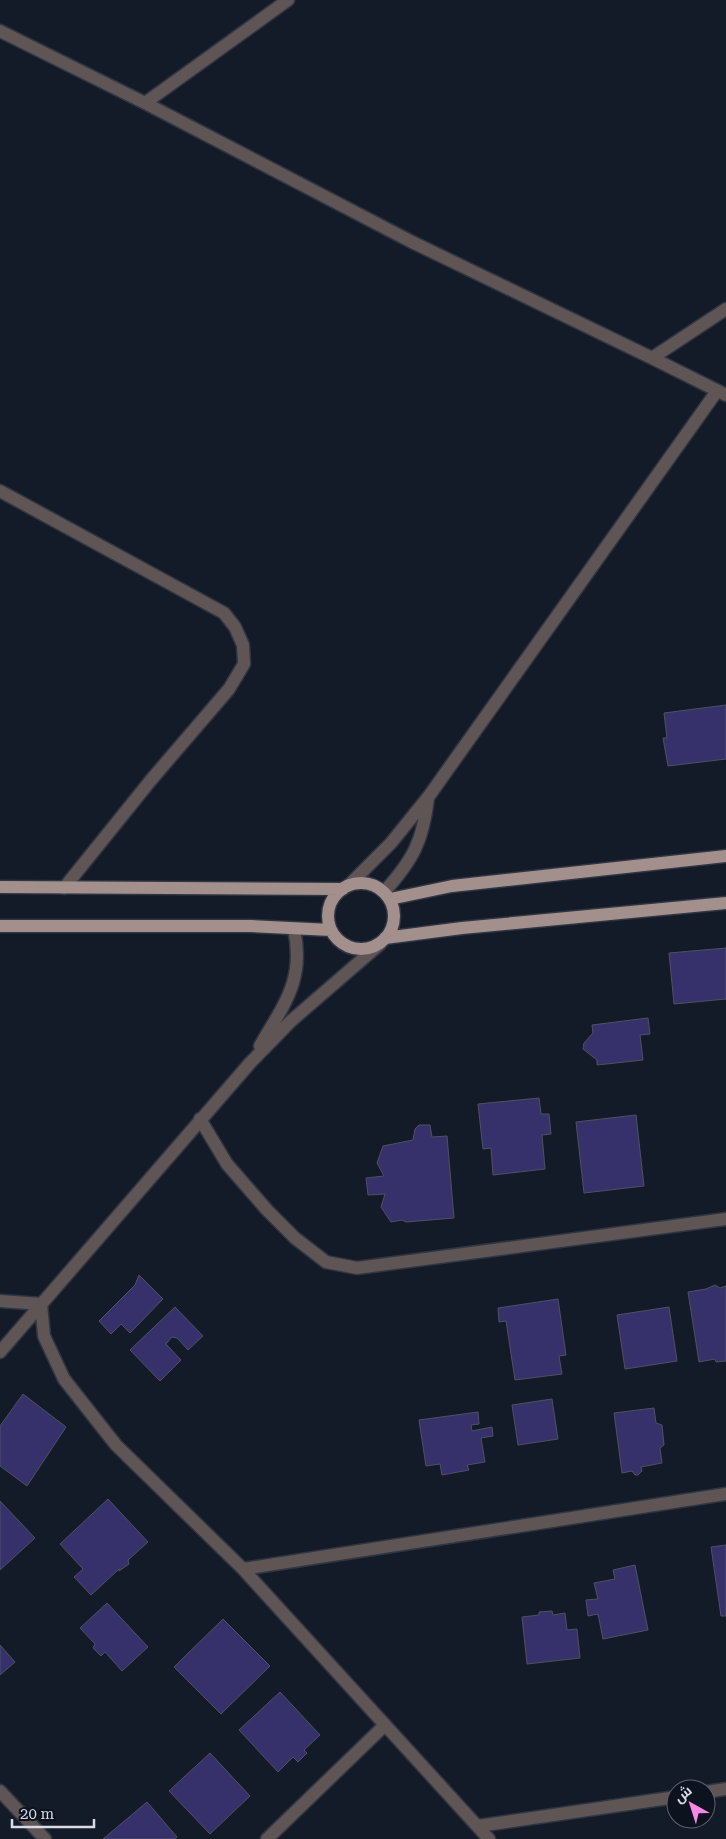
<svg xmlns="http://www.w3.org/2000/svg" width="726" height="1839" font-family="'Roboto Serif',Cairo,serif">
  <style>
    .building { fill: #37316b; stroke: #505061 }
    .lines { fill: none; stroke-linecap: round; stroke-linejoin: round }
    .minor-casing { stroke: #2f3642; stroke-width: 15 }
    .major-casing { stroke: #2f3642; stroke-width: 15 }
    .minor { stroke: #5e5554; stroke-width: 12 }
    .major { stroke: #a3908d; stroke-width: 12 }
  </style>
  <rect width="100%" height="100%" fill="#141b28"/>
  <path class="building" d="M 726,705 L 726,759 L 668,766 L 663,738 L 667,738 L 664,713 Z
    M 726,948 L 726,999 L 674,1004 L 669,953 Z
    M 648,1018 L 650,1034 L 640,1035 L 643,1060 L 597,1065 L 597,1060 L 583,1049 L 584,1043 L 593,1033 L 592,1025 Z
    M 539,1098 L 541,1114 L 549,1114 L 551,1134 L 542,1135 L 545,1169 L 493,1175 L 491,1148 L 483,1149 L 478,1104 Z
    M 636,1115 L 644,1186 L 584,1193 L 576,1122 Z
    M 419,1125 L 430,1125 L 432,1137 L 447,1136 L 454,1218 L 406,1222 L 402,1220 L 391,1222 L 381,1207 L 385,1194 L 368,1195 L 366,1178 L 384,1176 L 377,1163 L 383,1146 L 413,1140 L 415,1129 Z
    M 139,1275 L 163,1299 L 130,1333 L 121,1324 L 111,1334 L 99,1321 L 135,1285 Z
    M 715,1285 L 720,1288 L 726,1286 L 726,1361 L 716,1362 L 715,1359 L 699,1362 L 688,1292 L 706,1289 Z
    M 558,1299 L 566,1355 L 559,1356 L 562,1374 L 515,1380 L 506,1321 L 499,1322 L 498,1308 Z
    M 175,1307 L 203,1336 L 188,1350 L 177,1338 L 172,1337 L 166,1344 L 181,1360 L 160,1381 L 130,1350 Z
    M 669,1307 L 677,1361 L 625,1369 L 617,1315 Z
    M 23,1394 L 66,1427 L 27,1486 L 0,1466 L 0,1426 Z
    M 552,1399 L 558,1439 L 518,1445 L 512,1405 Z
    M 654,1408 L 656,1423 L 662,1425 L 664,1445 L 660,1448 L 662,1463 L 641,1467 L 642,1471 L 638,1475 L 635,1475 L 632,1471 L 622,1473 L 614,1413 Z
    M 478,1412 L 479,1424 L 471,1425 L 472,1431 L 492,1427 L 493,1436 L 481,1438 L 485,1462 L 467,1465 L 469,1470 L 442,1475 L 440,1464 L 426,1466 L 419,1420 Z
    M 108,1499 L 148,1542 L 128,1560 L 129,1564 L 119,1571 L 119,1569 L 91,1595 L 74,1577 L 83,1569 L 60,1544 Z
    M 0,1501 L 35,1538 L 0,1570 Z
    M 726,1545 L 726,1616 L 721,1616 L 711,1547 Z
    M 635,1565 L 648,1630 L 603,1639 L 598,1614 L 588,1616 L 586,1600 L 598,1599 L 594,1583 L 615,1579 L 613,1570 Z
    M 107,1603 L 148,1647 L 122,1671 L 105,1652 L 101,1656 L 93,1648 L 95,1644 L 80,1628 Z
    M 552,1611 L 553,1615 L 565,1613 L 567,1630 L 577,1629 L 580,1658 L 527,1664 L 522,1617 L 539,1615 L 539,1612 Z
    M 223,1619 L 270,1666 L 221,1714 L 174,1667 Z
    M 0,1645 L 15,1662 L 0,1675 Z
    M 280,1692 L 320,1735 L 304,1750 L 307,1753 L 298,1762 L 293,1757 L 278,1772 L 239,1730 Z
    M 210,1753 L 250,1796 L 210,1834 L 169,1791 Z
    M 147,1802 L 177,1837 L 175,1839 L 103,1839 Z"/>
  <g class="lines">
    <defs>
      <path id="minor" d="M 0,31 L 145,103 L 412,242 L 652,358 L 726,395
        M 145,103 L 288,0
        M 652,358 L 726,309
        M 0,491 L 224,613 L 235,627 L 243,645 L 244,664 L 229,689 L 151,780 L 64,888
        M 348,886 L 391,843 L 429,796 L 717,391
        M 384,892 C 413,860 423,841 428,798
        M 260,1046 C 284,1004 305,980 294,929
        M 200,1119 L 227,1164 L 267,1210 L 295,1238 L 326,1262 L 357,1268 L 726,1219
        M 0,1301 L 41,1304 L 44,1336 L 64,1379 L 116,1445 L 243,1569 L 489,1839
        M 0,1352 L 250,1063 L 291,1021 L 380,944
        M 243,1569 L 726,1494
        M 0,1791 L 45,1839
        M 706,1792 L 726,1789
        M 478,1826 L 676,1797
        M 267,1839 L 385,1725"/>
      <path id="major" d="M328 916a33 33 0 1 1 66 0a33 33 0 1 1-66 0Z
        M 0,887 L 343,889
        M 390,899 L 452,886 L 726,856
        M 0,926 L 250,926 L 331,930
        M 385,938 L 462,928 L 726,903"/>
    </defs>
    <use href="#minor" class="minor-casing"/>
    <use href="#major" class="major-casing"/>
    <use href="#minor" class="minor"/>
    <use href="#major" class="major"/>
  </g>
  <g transform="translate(691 1804) rotate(321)"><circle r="24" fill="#0c121e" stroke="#5d626d"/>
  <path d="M0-4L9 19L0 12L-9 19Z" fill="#fa87e6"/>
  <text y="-8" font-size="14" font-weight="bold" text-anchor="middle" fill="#d6dbe4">ش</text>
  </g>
  <path d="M12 1819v8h82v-8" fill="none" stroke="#d6dbe4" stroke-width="2.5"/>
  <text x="20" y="1819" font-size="15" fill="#d6dbe4" stroke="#0c121e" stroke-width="4" paint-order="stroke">20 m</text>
</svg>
